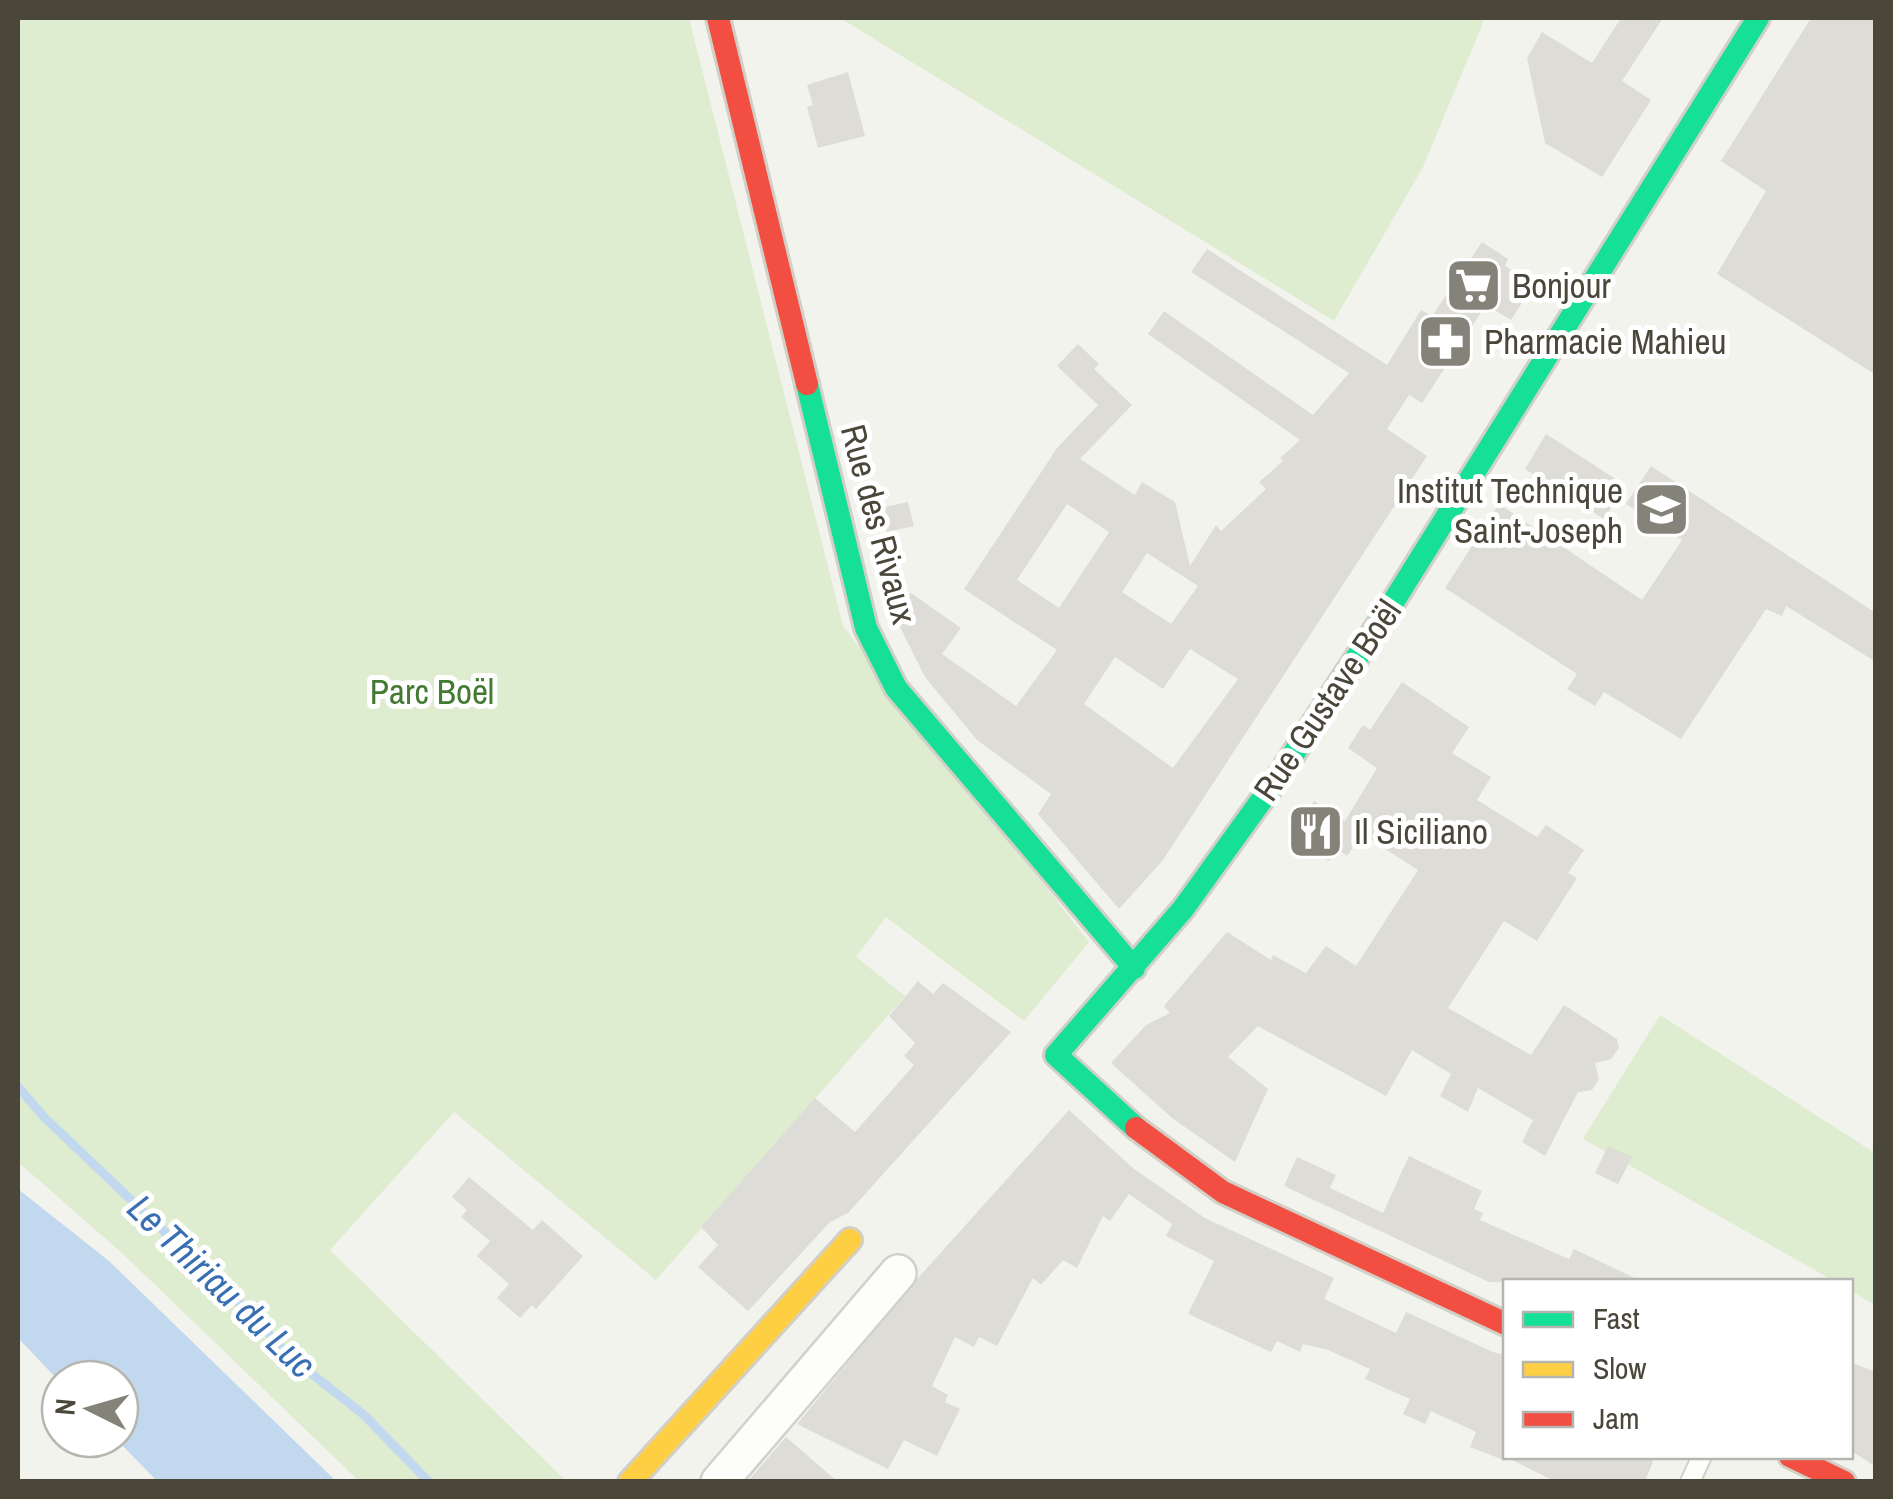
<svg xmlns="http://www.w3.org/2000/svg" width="1893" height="1499" font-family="'Archivo Narrow',sans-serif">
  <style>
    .green { fill: #deecd0 }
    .water { fill: #c2d8ee }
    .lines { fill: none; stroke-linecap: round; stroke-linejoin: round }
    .stream { stroke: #c2d8ee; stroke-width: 9 }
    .building { fill: #dddcd7; fill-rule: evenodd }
    .lane-casing { stroke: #d1d1cc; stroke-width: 22 }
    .street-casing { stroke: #d1d1cc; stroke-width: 40 }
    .fast-casing { stroke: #d2d0c6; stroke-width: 28 }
    .slow-casing { stroke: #d2d0c6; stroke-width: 28 }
    .jam-casing { stroke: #d2d0c6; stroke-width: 28 }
    .lane { stroke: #fdfdfc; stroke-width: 18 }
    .street { stroke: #fdfdfc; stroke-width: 35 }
    .fast { stroke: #16e098; stroke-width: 22 }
    .slow { stroke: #ffcf43; stroke-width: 22 }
    .jam { stroke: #f24e42; stroke-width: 22 }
    .labels { text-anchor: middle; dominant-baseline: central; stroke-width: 10; stroke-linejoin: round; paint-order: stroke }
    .poi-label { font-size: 35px; fill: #4a463a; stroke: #fff; text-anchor: start }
    .street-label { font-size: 35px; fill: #4a463a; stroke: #fff }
    .park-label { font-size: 35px; fill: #427a2f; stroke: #fff }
    .water-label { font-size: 38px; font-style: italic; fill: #376fb2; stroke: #fff }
  </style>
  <rect width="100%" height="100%" fill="#f3f3ee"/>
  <path class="green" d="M 18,18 L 689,18 L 843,626 L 1089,942 L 1024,1021 L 886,917 L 856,957 L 905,996 L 656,1280 L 454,1112 L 330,1250 L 566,1481 L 359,1481 L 123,1254 L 18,1162 Z
    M 840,18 L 1485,18 L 1423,167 L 1334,321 Z
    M 1660,1015 L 1875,1153 L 1875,1305 L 1851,1291 L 1850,1282 L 1834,1281 L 1583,1139 Z"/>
  <path class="water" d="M 18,1189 L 109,1261 L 336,1481 L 157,1481 L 116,1439 L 120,1439 L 120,1379 L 60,1379 L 60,1382 L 18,1338 Z"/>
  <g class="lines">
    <path class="stream" d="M 18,1087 L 45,1118 L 250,1313 L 289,1356 L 364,1415 L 429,1482"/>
  </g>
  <path class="building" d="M 1621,18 L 1663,18 L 1622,81 L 1651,100 L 1602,177 L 1545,143 L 1527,58 L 1542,32 L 1592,63 Z
    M 1811,18 L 1876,18 L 1876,375 L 1717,274 L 1766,191 L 1721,161 Z
    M 848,72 L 865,136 L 818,148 L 807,107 L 813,105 L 807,85 Z
    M 1482,242 L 1508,259 L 1505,266 L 1534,284 L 1511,320 L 1486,305 L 1422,403 L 1409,395 L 1387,429 L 1427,456 L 1163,860 L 1119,909 L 1038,814 L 1051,794 L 977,740 L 925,677 L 895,617 L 890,598 L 911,593 L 961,628 L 942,654 L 1016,706 L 1057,650 L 964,589 L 1057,448 L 1098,405 L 1057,366 L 1078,344 L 1099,364 L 1094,369 L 1132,405 L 1080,459 L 1135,495 L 1142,482 L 1175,502 L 1190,566 L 1216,525 L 1221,531 L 1266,489 L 1259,482 L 1283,461 L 1280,458 L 1300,440 L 1148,334 L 1164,311 L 1313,415 L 1349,373 L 1191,272 L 1207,249 L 1387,365 L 1421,310 L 1432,316 ZM 1067,504 L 1109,532 L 1059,608 L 1017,580 ZM 1147,553 L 1198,586 L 1171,624 L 1122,592 ZM 1190,649 L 1238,679 L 1173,768 L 1084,704 L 1115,657 L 1163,689 Z
    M 1546,434 L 1625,485 L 1604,519 L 1525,469 Z
    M 1651,466 L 1876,613 L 1876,662 L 1786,606 L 1782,616 L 1766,609 L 1681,739 L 1604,692 L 1595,706 L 1567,689 L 1577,674 L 1445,588 L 1499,504 L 1642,600 L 1682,540 L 1626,504 Z
    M 908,502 L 914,526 L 887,532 L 881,508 Z
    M 1402,682 L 1469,727 L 1452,753 L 1491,777 L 1477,800 L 1537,837 L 1546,825 L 1584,850 L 1568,873 L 1577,878 L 1537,941 L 1504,921 L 1448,1008 L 1531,1055 L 1564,1005 L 1617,1039 L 1619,1048 L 1611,1059 L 1595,1063 L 1599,1079 L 1592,1090 L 1578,1092 L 1545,1156 L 1522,1142 L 1533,1120 L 1478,1088 L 1468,1112 L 1440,1096 L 1451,1074 L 1412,1050 L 1386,1096 L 1258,1026 L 1228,1057 L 1268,1089 L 1235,1162 L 1172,1118 L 1111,1063 L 1146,1025 L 1170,1013 L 1164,1006 L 1227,932 L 1271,960 L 1273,955 L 1306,973 L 1326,946 L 1356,966 L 1418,870 L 1365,836 L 1361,841 L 1358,840 L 1347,856 L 1337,849 L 1329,861 L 1290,837 L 1314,801 L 1345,821 L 1377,768 L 1348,748 L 1363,725 L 1370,730 Z
    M 918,981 L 933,994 L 943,983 L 1011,1032 L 848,1213 L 830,1222 L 748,1311 L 698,1267 L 718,1245 L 701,1227 L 815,1098 L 855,1132 L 914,1065 L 904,1056 L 915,1043 L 889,1016 Z
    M 1069,1110 L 1134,1169 L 1205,1218 L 1334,1278 L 1324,1299 L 1396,1333 L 1406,1312 L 1493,1352 L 1506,1355 L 1506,1456 L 1655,1456 L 1645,1482 L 1556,1482 L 1506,1457 L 1506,1461 L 1470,1447 L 1476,1432 L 1431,1411 L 1425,1424 L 1403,1414 L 1410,1399 L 1365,1379 L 1370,1369 L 1328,1350 L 1303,1344 L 1300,1352 L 1277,1341 L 1271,1352 L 1188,1314 L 1214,1261 L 1166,1236 L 1172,1224 L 1129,1194 L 1110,1221 L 1103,1216 L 1077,1268 L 1063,1260 L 1041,1285 L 1033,1278 L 997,1346 L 979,1337 L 974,1347 L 955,1337 L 932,1386 L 948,1395 L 945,1402 L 960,1409 L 937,1456 L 904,1440 L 888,1469 L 797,1424 L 918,1278 Z
    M 1608,1146 L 1632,1157 L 1618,1184 L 1595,1173 Z
    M 1409,1156 L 1482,1191 L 1474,1209 L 1483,1213 L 1480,1220 L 1569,1259 L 1574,1249 L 1643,1282 L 1489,1282 L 1284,1186 L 1297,1157 L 1336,1175 L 1330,1188 L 1383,1213 Z
    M 469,1177 L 533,1230 L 542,1220 L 583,1256 L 536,1309 L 532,1305 L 520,1318 L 497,1298 L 509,1284 L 477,1256 L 490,1241 L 461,1217 L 467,1210 L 452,1197 Z
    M 1850,1362 L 1876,1372 L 1876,1467 L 1850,1450 Z
    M 786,1437 L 838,1482 L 747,1482 Z"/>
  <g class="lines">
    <defs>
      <path id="lane" d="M 1690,1482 L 1702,1456"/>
      <path id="street" d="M 719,1482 L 898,1273"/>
      <path id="fast" d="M 807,384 L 866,628 L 896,688 L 1134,968
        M 1136,1128 L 1056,1055 L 1183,909 L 1279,776 L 1392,604 L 1758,18"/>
      <path id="slow" d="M 630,1482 L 850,1240"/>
      <path id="jam" d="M 718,18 L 807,384
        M 1136,1128 L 1223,1192 L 1506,1324
        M 1790,1456 L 1844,1482"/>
    </defs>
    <use href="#lane" class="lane-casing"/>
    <use href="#street" class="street-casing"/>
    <use href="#fast" class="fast-casing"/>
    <use href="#slow" class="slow-casing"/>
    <use href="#jam" class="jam-casing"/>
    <use href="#lane" class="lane"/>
    <use href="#street" class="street"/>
    <use href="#fast" class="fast"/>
    <use href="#slow" class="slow"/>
    <use href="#jam" class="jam"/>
  </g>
  <defs>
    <symbol id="supermarket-square" viewBox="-11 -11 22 22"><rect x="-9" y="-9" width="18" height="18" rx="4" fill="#858379" stroke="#fff"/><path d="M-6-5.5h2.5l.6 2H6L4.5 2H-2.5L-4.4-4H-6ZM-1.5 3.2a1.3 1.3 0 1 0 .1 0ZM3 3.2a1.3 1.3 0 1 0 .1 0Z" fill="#fff"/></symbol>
    <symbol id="pharmacy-square" viewBox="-11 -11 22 22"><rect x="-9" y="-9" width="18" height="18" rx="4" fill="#858379" stroke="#fff"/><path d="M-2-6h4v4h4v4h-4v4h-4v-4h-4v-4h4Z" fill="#fff"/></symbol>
    <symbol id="school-square" viewBox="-11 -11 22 22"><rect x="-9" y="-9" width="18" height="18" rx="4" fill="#858379" stroke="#fff"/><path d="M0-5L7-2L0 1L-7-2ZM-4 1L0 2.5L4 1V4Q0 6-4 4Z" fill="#fff"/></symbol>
    <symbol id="restaurant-square" viewBox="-11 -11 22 22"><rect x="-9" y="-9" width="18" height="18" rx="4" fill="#858379" stroke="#fff"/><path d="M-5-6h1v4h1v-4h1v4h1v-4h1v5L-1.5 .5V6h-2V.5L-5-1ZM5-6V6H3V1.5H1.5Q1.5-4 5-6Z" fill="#fff"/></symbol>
  </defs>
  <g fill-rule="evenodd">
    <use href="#supermarket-square" x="1442" y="254" width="63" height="63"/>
    <use href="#pharmacy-square" x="1414" y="310" width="63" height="63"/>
    <use href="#school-square" x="1630" y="478" width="63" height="63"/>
    <use href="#restaurant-square" x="1284" y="800" width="63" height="63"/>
  </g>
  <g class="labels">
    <g class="poi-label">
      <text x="1512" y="285">Bonjour</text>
      <text x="1484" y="341">Pharmacie Mahieu</text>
      <text x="1623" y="490" text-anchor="end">Institut Technique<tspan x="1623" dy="40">Saint-Joseph</tspan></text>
      <text x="1354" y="831">Il Siciliano</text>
    </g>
    <g class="street-label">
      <text transform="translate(879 524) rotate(75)">Rue des Rivaux</text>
      <text transform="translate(1327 700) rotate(-56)">Rue Gustave Boël</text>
    </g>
    <g class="park-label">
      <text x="432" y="691">Parc Boël</text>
    </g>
    <g class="water-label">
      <text transform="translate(222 1286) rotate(44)">Le Thiriau du Luc</text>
    </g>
  </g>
  <rect width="1893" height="1499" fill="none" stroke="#4a463a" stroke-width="40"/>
  <rect x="1503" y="1279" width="350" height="180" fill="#ffffff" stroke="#b7b5b0" stroke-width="2.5"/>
  <rect x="1523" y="1312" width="50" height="15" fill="#16e098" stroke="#b7b5b0" stroke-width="2.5"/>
  <text x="1593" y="1329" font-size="30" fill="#4a463a">Fast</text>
  <rect x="1523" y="1362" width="50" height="15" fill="#ffcf43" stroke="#b7b5b0" stroke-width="2.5"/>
  <text x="1593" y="1379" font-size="30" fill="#4a463a">Slow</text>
  <rect x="1523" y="1412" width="50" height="15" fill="#f24e42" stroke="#b7b5b0" stroke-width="2.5"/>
  <text x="1593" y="1429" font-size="30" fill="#4a463a">Jam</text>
  <g transform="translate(90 1409) rotate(275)"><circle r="48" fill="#ffffff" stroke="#b7b5b0" stroke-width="2.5"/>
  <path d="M0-8L18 38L0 25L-18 38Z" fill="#858379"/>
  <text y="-15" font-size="28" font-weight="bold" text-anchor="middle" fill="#4a463a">N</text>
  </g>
</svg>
